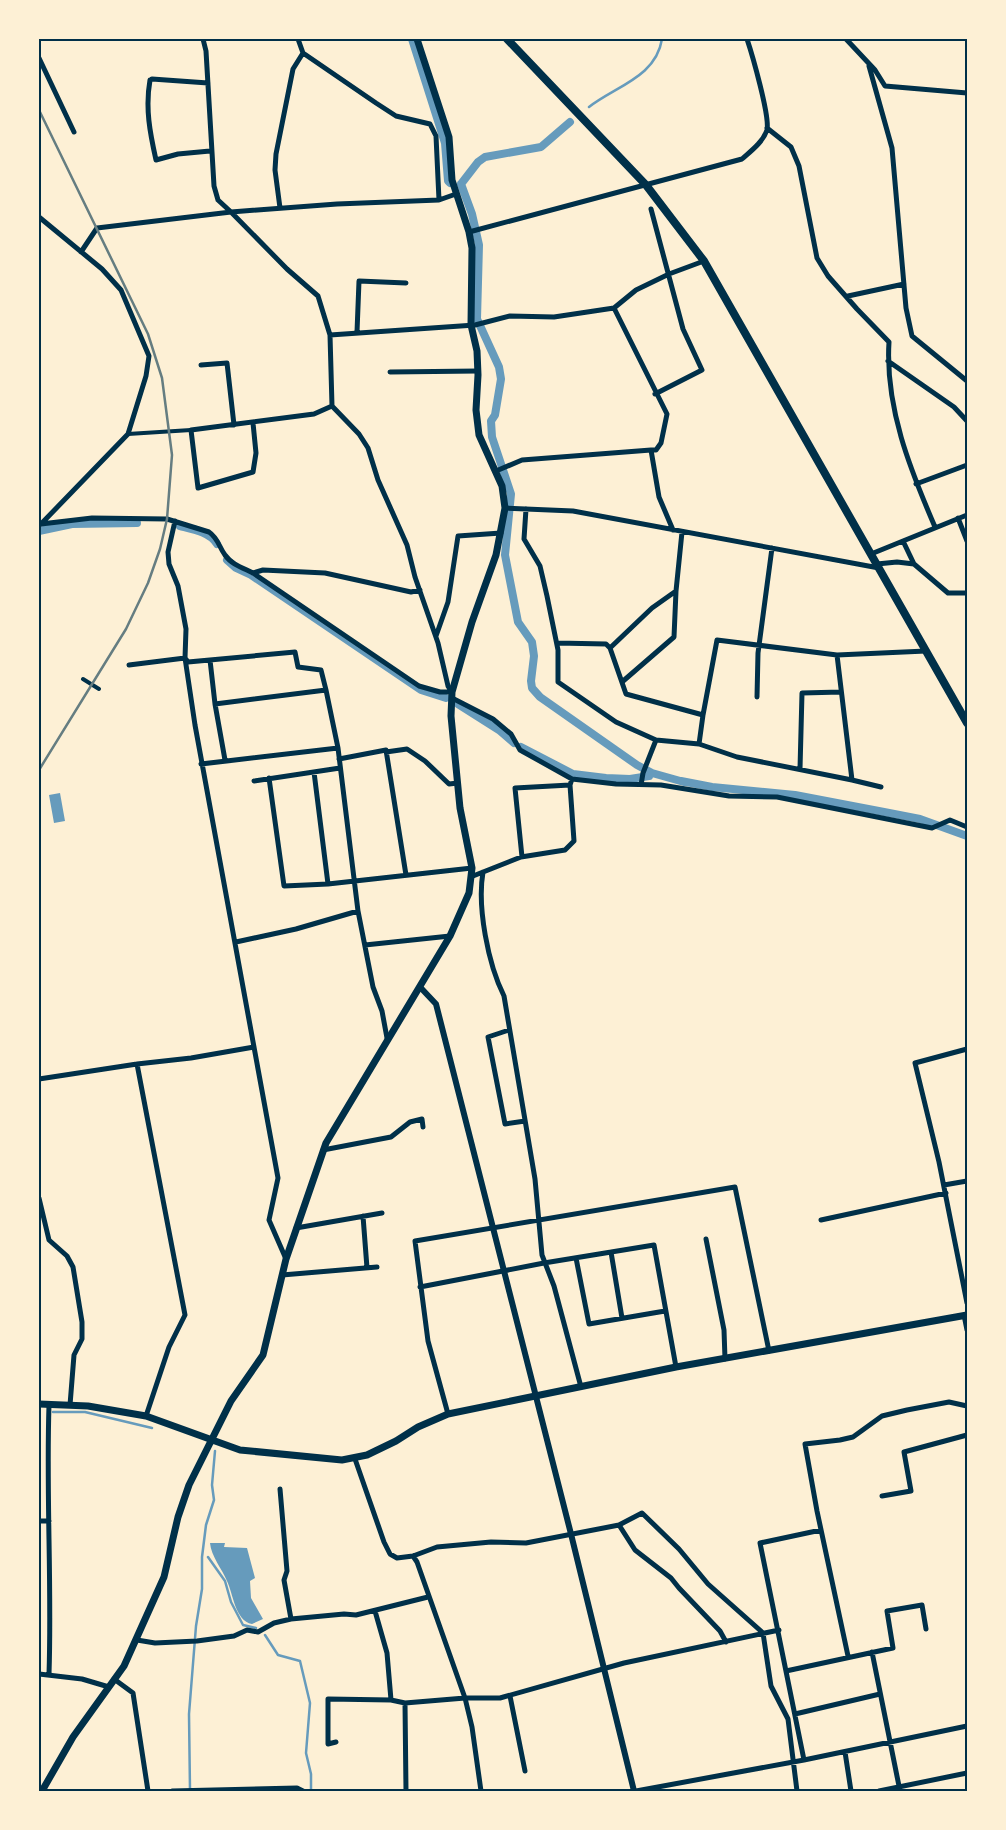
<svg xmlns="http://www.w3.org/2000/svg" width="1006" height="1830" font-family="Georgia,serif">
  <style>
    .water { fill: #669bbc }
    .lines { fill: none; stroke-linecap: round; stroke-linejoin: round }
    .stream { stroke: #669bbc; stroke-width: 2.5 }
    .canal { stroke: #669bbc; stroke-width: 8 }
    .pedestrian { stroke: #003049; stroke-width: 4 }
    .minor { stroke: #003049; stroke-width: 5 }
    .tertiary { stroke: #003049; stroke-width: 6 }
    .secondary { stroke: #003049; stroke-width: 7 }
    .trunk { stroke: #003049; stroke-width: 8 }
    .rail { stroke: #657d81; stroke-width: 2.5 }
    .neatline { fill: none; stroke: #003049; stroke-width: 2 }
  </style>
  <rect width="100%" height="100%" fill="#fdf0d5"/>
  <path class="water" d="M 60,793 L 65,821 L 54,823 L 49,795 Z
    M 210,1543 L 225,1543 L 224,1547 L 247,1548 L 255,1578 L 250,1581 L 251,1598 L 263,1619 L 252,1624 C 235,1621 233,1593 227,1581 C 222,1569 211,1556 210,1543 Z"/>
  <g class="lines">
    <path class="stream" d="M 589,107 C 616,86 656,77 662,39
      M 53,1412 L 85,1412 L 152,1428
      M 208,1557 L 225,1581 L 231,1602 L 243,1625 L 256,1628
      M 265,1635 L 278,1655 L 300,1661 L 310,1703 L 306,1753 L 311,1774 L 311,1791
      M 190,1790 L 189,1714 L 196,1626 L 202,1589 L 202,1557 L 206,1525 L 214,1500 L 212,1485 L 215,1451"/>
    <path class="canal" d="M 412,39 L 445,143 L 448,181 L 450,183
      M 461,184 L 472,214 L 479,245 L 477,319 L 499,367 L 501,379 L 495,415 L 491,421 L 492,437 L 511,494 L 505,555 L 518,622 L 532,642 L 534,656 L 531,681 L 532,688 L 540,697 L 637,765 L 652,773 L 684,782
      M 461,184 L 478,162 L 485,157 L 541,147 L 570,122
      M 180,526 C 192,529 210,532 217,544
      M 39,531 L 72,524 L 137,523
      M 227,560 L 236,568 L 251,575 L 421,690 L 446,698
      M 458,704 L 499,730 L 514,743
      M 521,747 L 573,774 L 606,778 L 630,779 L 649,776
      M 681,781 L 712,787 L 795,795 L 884,812 L 920,819 L 967,836"/>
    <path class="pedestrian" d="M 128,434 L 191,430
      M 83,679 L 99,689"/>
    <path class="minor" d="M 298,39 L 303,53 L 376,103 L 396,116 L 430,124 L 436,136 L 439,200
      M 846,39 L 875,70 L 885,86 L 967,93
      M 39,58 L 74,132
      M 869,66 L 892,148 L 906,308 L 912,336 L 967,381
      M 152,79 L 208,83
      M 150,80 C 145,108 150,133 156,160 L 178,154 L 210,151
      M 767,128 L 791,147 L 799,166 L 817,258 L 828,276 L 857,309 L 889,342 C 885,407 910,469 935,527
      M 280,208 L 275,170 L 276,154 L 293,69 L 303,53
      M 651,209 L 683,329 L 702,370 L 655,394
      M 231,212 L 287,269 L 318,296 L 330,335 L 332,406 L 359,434 L 368,448 L 378,480 L 407,545 L 415,577 L 438,643 L 448,686 L 452,692
      M 231,212 L 337,204 L 439,200 L 456,194
      M 39,217 L 102,269 L 121,290 L 149,356 L 146,376 L 128,434 L 41,524
      M 469,232 L 742,159 C 751,151 763,142 767,130 C 770,116 752,54 747,39
      M 81,252 L 97,228 L 231,212 L 218,200 L 214,186 L 206,51 L 203,39
      M 848,296 L 904,284
      M 614,308 L 667,414 L 661,443 L 656,450 L 651,450
      M 357,332 L 359,281 L 406,283
      M 330,335 L 475,325 L 510,316 L 554,317 L 614,308 L 636,290 L 669,274 L 704,261
      M 888,361 L 954,407 L 967,421
      M 201,365 L 227,363 L 234,425
      M 390,372 L 478,371
      M 253,423 L 256,453 L 253,472 L 198,488 L 191,430 L 314,414 L 332,406
      M 496,471 L 522,460 L 651,450 L 659,497 L 673,530
      M 916,484 L 967,465
      M 505,508 L 573,511 L 879,568
      M 526,509 L 524,539 L 540,566 L 547,596 L 558,650 L 558,682 L 616,722 L 656,740 L 699,744 L 737,757 L 852,780 L 837,655
      M 958,518 L 967,541
      M 175,521 L 168,552 L 169,564 L 178,586 L 186,629 L 185,658 L 195,725 L 278,1178 L 269,1220 L 286,1259
      M 41,524 L 92,518 L 167,519 L 209,532 C 218,538 219,547 225,555 C 231,564 243,568 253,573 L 419,686 L 440,692 L 452,692
      M 903,541 L 914,564
      M 871,554 L 967,515
      M 877,564 L 897,562 L 914,564 L 948,593 L 967,593
      M 253,573 L 263,570 L 325,573 L 411,592 L 420,590
      M 436,636 L 448,602 L 458,536 L 501,533
      M 557,643 L 606,644 L 610,648 L 626,694 L 703,715 L 699,744
      M 610,648 L 652,608 L 676,591 L 682,532
      M 210,660 L 215,704 L 326,690 L 338,748 L 358,911 L 373,987 L 382,1011 L 387,1038
      M 129,665 L 185,658 L 188,662 L 295,652 L 298,667 L 321,670 L 326,690
      M 622,682 L 674,637 L 676,591
      M 757,697 L 758,653 L 772,548
      M 452,698 L 493,719 L 511,734 L 520,750 L 572,779 L 616,784 L 661,785 L 729,796 L 777,797 L 932,828 L 950,820 L 967,827
      M 215,704 L 225,760
      M 703,715 L 717,640 L 837,655 L 926,651
      M 386,752 L 407,749 L 425,761 L 449,784 L 458,783
      M 339,759 L 386,750 L 406,875
      M 201,764 L 338,748
      M 800,769 L 802,693 L 841,692
      M 314,772 L 328,884
      M 269,778 L 284,886 L 328,884 L 472,868
      M 852,780 L 881,787
      M 254,781 L 340,768
      M 641,785 L 643,773 L 656,740
      M 522,857 L 515,788 L 570,785
      M 483,872 C 477,907 488,964 504,996 L 535,1179 L 542,1255 L 554,1286 L 581,1387
      M 473,876 L 521,857 L 565,850 L 574,841 L 570,785 L 572,779
      M 236,942 L 296,929 L 358,911
      M 365,945 L 450,936
      M 509,1030 L 488,1037 L 505,1124 L 525,1121
      M 967,1049 L 915,1063 L 939,1162 L 967,1303
      M 137,1064 L 185,1315 L 169,1347 L 146,1416
      M 39,1079 L 137,1064 L 191,1058 L 254,1047
      M 323,1150 L 391,1137 L 410,1122 L 422,1119 L 423,1127
      M 944,1185 L 967,1181
      M 39,1198 L 49,1240 L 67,1256 L 73,1267 L 82,1322 L 82,1339 L 74,1355 L 70,1405
      M 363,1216 L 367,1268
      M 821,1220 L 946,1193
      M 296,1228 L 382,1213
      M 706,1239 L 724,1330 L 725,1359
      M 611,1252 L 622,1318
      M 576,1258 L 589,1324 L 665,1311
      M 282,1275 L 377,1267
      M 420,1287 L 544,1263 L 654,1245 L 676,1367
      M 964,1315 L 967,1330
      M 448,1414 L 428,1341 L 415,1241 L 735,1187 L 769,1351
      M 355,1459 L 384,1542 L 390,1554 L 397,1558 L 413,1556 L 437,1547 L 491,1542 L 526,1543 L 619,1525 L 642,1513 L 679,1549 L 708,1584 L 763,1633 L 771,1686 L 788,1719 L 797,1791
      M 280,1489 L 287,1571 L 284,1580 L 291,1619
      M 882,1496 L 911,1491 L 904,1452 L 967,1435
      M 39,1521 L 49,1521
      M 619,1525 L 635,1550 L 671,1578 L 679,1588 L 720,1631 L 726,1642
      M 413,1556 L 417,1562 L 465,1698 L 472,1727 L 481,1791
      M 137,1640 L 155,1643 L 197,1641 L 234,1636 L 247,1630 L 258,1632 L 274,1623 L 291,1619 L 344,1614 L 356,1615 L 428,1597
      M 872,1652 L 900,1791
      M 848,1656 L 817,1511 L 805,1444 L 840,1440 L 853,1437 L 882,1416 L 907,1410 L 949,1402 L 967,1406
      M 786,1671 L 893,1648 L 887,1611 L 922,1605 L 926,1629
      M 39,1674 L 82,1679 L 109,1687
      M 49,1674 C 52,1584 46,1495 49,1405
      M 114,1679 L 133,1693 L 148,1791
      M 510,1696 L 525,1771
      M 391,1700 L 405,1703
      M 795,1714 L 880,1694
      M 336,1742 L 328,1744 L 328,1699 L 391,1700 L 387,1653 L 375,1611
      M 845,1752 L 851,1791
      M 804,1760 L 760,1543 L 821,1530
      M 172,1791 L 297,1788 L 303,1791
      M 406,1791 L 405,1703 L 465,1698 L 500,1698 L 624,1663 L 779,1630
      M 636,1791 L 804,1760 L 967,1726
      M 879,1791 L 967,1773"/>
    <path class="tertiary" d="M 420,987 L 436,1004 L 571,1534 L 634,1791"/>
    <path class="secondary" d="M 39,1404 L 88,1406 L 146,1416 L 240,1450 L 342,1460 L 367,1455 L 396,1441 L 418,1427 L 448,1414 L 676,1367 L 967,1315
      M 42,1791 L 73,1737 L 124,1666 L 164,1577 L 178,1517 L 189,1485 L 231,1401 L 263,1355 L 286,1259 L 326,1143 L 450,936 L 469,893 L 472,868 L 460,808 L 451,716 L 452,692 L 472,622 L 496,555 L 505,508 L 502,486 L 479,435 L 476,410 L 478,375 L 477,351 L 471,325 L 472,248 L 469,232 L 452,180 L 449,137 L 417,39"/>
    <path class="trunk" d="M 507,39 L 646,185 L 704,261 L 967,723"/>
    <path class="rail" d="M 39,110 L 148,334 L 162,378 L 172,455 L 167,519 L 160,549 L 148,583 L 126,629 L 39,770"/>
  </g>
  <rect width="1006" height="1830" fill="none" stroke="#fdf0d5" stroke-width="80"/>
  <rect x="40" y="40" width="926" height="1750" class="neatline"/>
</svg>
